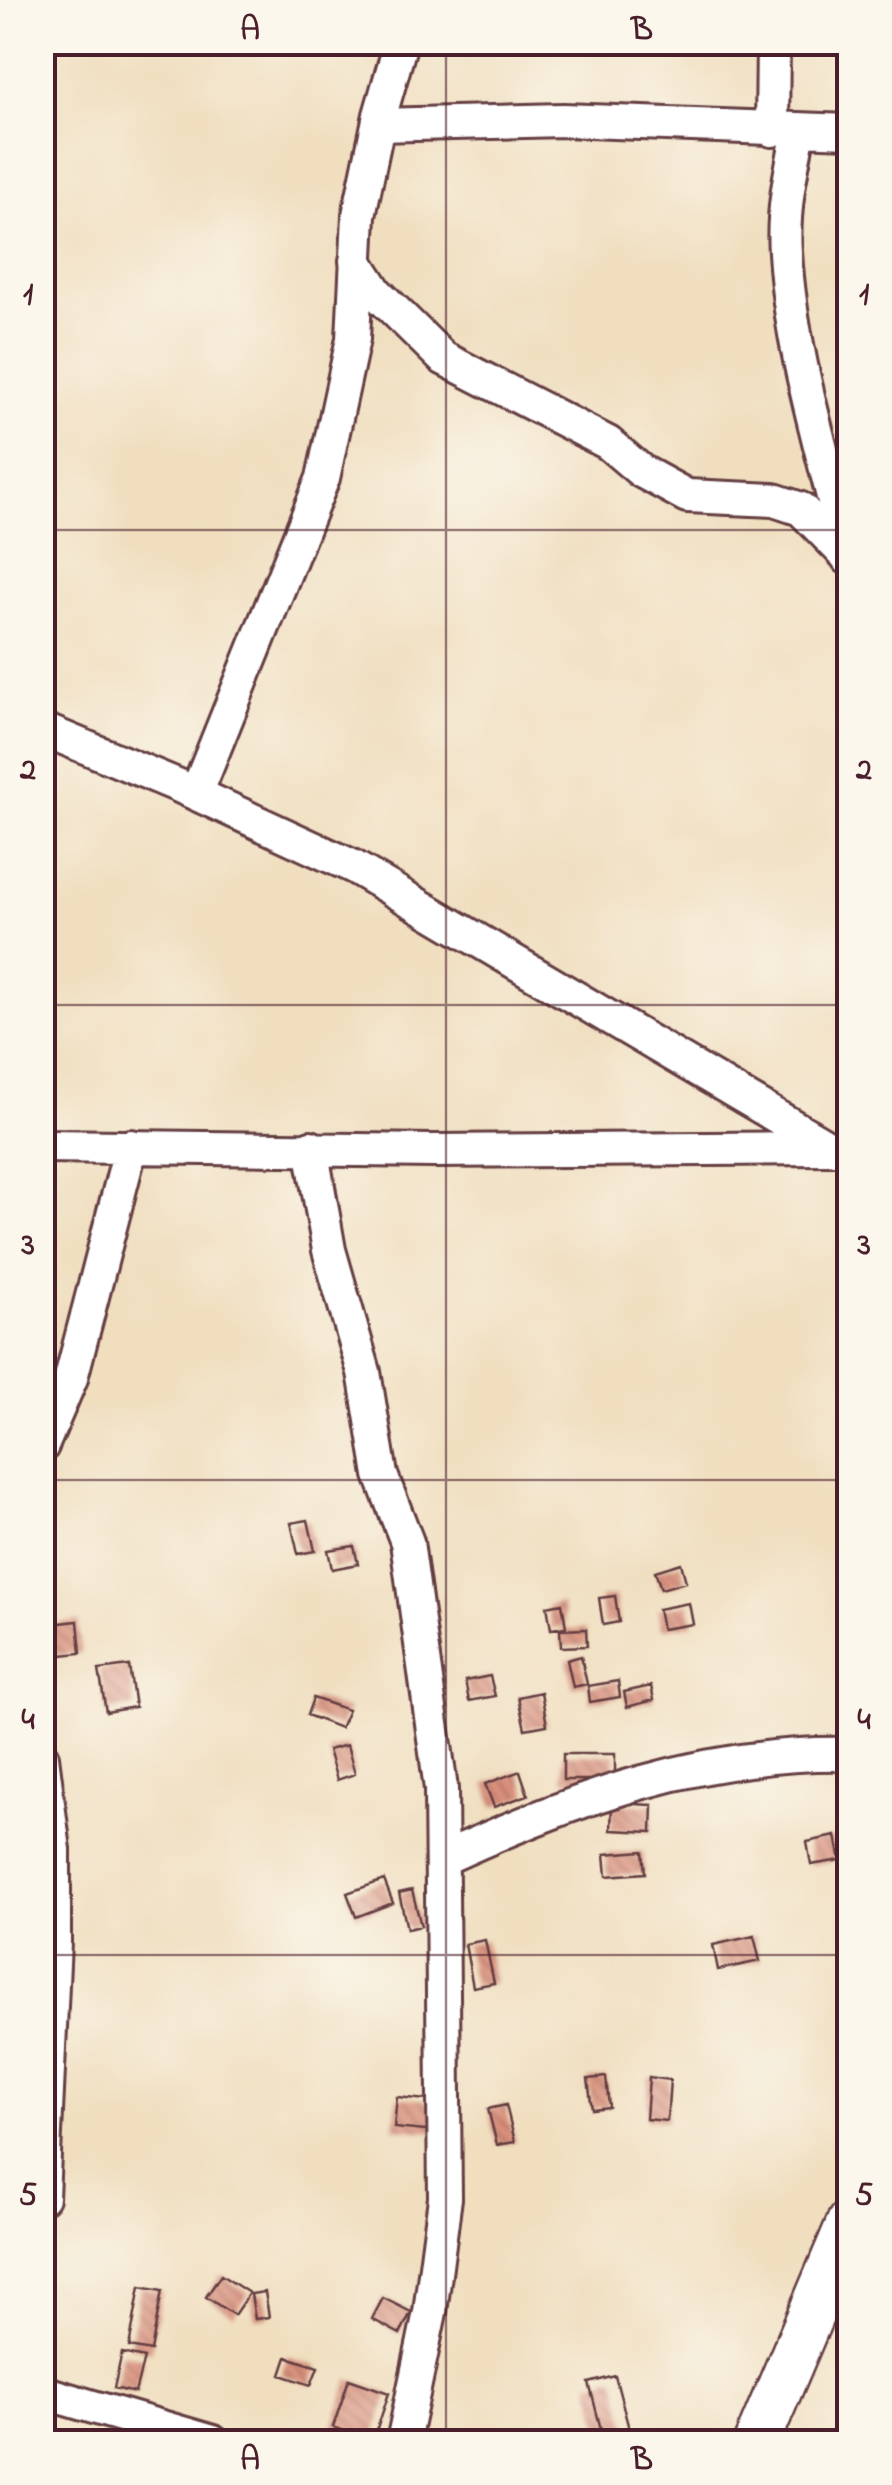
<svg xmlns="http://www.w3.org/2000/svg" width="892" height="2485" font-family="'Indie Flower',sans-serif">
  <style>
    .building { fill: url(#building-back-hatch) }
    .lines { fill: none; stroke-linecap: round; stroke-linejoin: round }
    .street-casing { stroke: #633c41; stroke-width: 38 }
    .secondary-casing { stroke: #633c41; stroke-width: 50 }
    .street { stroke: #fff; stroke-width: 32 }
    .secondary { stroke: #fff; stroke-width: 45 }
    .grid { fill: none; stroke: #4a1f2b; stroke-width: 2.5; stroke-opacity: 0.55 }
    .neatline { fill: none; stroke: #4a1f2b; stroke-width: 4 }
    .grid-label { font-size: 32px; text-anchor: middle; font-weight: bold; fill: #4a1f2b }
  </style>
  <defs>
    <pattern id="building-back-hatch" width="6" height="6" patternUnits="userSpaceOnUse" patternTransform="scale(2.5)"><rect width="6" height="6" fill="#d9907c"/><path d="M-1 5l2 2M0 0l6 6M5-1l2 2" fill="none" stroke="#b27566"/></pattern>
  </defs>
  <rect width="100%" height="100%" fill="#fbf7ec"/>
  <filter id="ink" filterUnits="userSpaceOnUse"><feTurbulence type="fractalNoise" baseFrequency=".01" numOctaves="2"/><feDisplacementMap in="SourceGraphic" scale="20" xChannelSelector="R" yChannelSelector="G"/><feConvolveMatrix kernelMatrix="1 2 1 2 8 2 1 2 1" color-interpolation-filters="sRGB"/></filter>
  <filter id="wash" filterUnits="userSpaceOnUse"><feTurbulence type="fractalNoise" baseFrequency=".0048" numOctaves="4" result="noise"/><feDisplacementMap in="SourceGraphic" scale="40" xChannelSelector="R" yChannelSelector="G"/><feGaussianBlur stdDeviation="2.25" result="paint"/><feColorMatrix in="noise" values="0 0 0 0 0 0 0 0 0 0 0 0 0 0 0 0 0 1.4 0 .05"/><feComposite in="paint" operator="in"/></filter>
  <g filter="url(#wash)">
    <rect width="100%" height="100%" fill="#f0debf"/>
    <g id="blocks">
      <path class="building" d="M 308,1520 L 315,1551 L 298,1554 L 291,1523 Z
        M 354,1546 L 358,1564 L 332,1569 L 328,1550 Z
        M 681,1563 L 686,1582 L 661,1589 L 655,1571 Z
        M 615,1596 L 619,1622 L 603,1625 L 599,1598 Z
        M 562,1603 L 566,1627 L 551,1629 L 547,1606 Z
        M 689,1603 L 693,1624 L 662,1629 L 658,1609 Z
        M 78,1621 L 81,1653 L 42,1657 L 42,1625 Z
        M 586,1629 L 587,1646 L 561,1647 L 560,1630 Z
        M 581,1656 L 587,1684 L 573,1687 L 567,1660 Z
        M 129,1666 L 135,1707 L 106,1712 L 99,1670 Z
        M 490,1676 L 495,1696 L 469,1701 L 465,1681 Z
        M 618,1681 L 620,1697 L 590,1702 L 588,1686 Z
        M 651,1686 L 654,1700 L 627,1707 L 624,1692 Z
        M 541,1692 L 547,1725 L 525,1729 L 518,1697 Z
        M 313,1698 L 348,1710 L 340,1728 L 307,1715 Z
        M 347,1745 L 355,1774 L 337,1780 L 328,1750 Z
        M 563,1754 L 615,1754 L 615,1780 L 563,1780 Z
        M 520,1771 L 528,1795 L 494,1807 L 485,1784 Z
        M 612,1803 L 653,1805 L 652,1832 L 611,1830 Z
        M 836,1836 L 841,1860 L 811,1865 L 807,1842 Z
        M 643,1851 L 645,1873 L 607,1876 L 605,1854 Z
        M 384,1880 L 393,1903 L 356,1917 L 347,1893 Z
        M 412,1890 L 421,1926 L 407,1929 L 399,1893 Z
        M 754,1936 L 760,1961 L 718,1970 L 713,1945 Z
        M 485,1940 L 494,1983 L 473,1987 L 465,1944 Z
        M 606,2077 L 609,2107 L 592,2109 L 588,2079 Z
        M 649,2077 L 670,2080 L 667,2121 L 646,2119 Z
        M 397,2097 L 438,2101 L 435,2132 L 394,2128 Z
        M 506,2105 L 515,2142 L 497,2145 L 488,2109 Z
        M 221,2275 L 249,2293 L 234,2315 L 206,2297 Z
        M 140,2287 L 162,2291 L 151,2351 L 129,2347 Z
        M 265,2292 L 269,2317 L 255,2319 L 251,2294 Z
        M 383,2298 L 411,2312 L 400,2334 L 372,2319 Z
        M 122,2353 L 144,2358 L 135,2393 L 114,2388 Z
        M 287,2357 L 318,2367 L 311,2385 L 281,2375 Z
        M 615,2376 L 629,2429 L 603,2437 L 589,2383 Z
        M 349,2379 L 389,2393 L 373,2441 L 333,2427 Z"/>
    </g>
  </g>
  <g filter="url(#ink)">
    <use href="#blocks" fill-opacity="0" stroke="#633c41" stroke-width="2.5"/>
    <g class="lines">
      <defs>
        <path id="street" d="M 378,125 L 563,120 L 850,131
          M 772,130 L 773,42
          M 799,131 C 791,170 782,211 785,252 C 791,355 825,457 848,558
          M 356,261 L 376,292 L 443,358 L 608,443 L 641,471 L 687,496 L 774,500 L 801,509 L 848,557
          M 42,729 L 177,785 L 354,867 L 830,1148
          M 196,794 L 323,478 L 353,339 L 359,215 L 380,115 L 401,42
          M 42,1146 L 434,1151 L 833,1148
          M 311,1147 L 329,1250 L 364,1372 L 381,1475 L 407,1542 L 441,1789 L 445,2198 L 430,2312 L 403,2442
          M 42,1446 L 71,1378 L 131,1146
          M 42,1757 L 54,1850 L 54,1942 L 42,2197
          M 442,1859 C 572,1799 704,1751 850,1754
          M 42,2392 L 213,2442"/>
        <path id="secondary" d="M 757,2442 L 850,2222"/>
      </defs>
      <use href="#street" class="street-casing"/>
      <use href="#secondary" class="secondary-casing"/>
      <use href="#street" class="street"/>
      <use href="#secondary" class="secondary"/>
    </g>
  </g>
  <path class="grid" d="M 446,42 L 446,2442M 42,530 L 850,530M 42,1005 L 850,1005M 42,1480 L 850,1480M 42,1955 L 850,1955"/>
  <rect width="892" height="2485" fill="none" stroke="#fbf7ec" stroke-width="110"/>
  <rect x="55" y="55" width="782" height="2375" class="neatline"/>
  <g class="grid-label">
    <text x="250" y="39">A</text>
    <text x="642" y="39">B</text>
    <text x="28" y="304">1</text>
    <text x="864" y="304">1</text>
    <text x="28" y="779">2</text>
    <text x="864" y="779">2</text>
    <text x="28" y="1254">3</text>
    <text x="864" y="1254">3</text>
    <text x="28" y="1729">4</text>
    <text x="864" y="1729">4</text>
    <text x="28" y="2204">5</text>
    <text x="864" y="2204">5</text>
    <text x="250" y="2469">A</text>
    <text x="642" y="2469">B</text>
  </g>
</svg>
